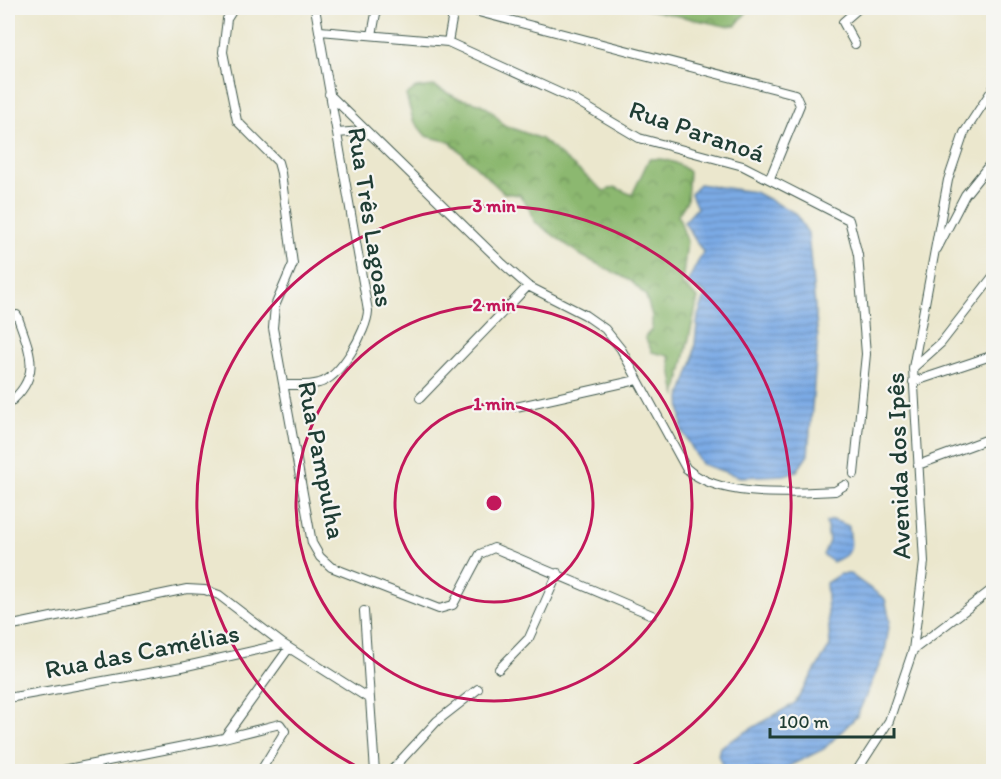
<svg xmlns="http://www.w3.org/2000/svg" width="1001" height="779" font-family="Itim,sans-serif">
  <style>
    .forest { fill: url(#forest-crowns); stroke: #567a52; stroke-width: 1.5 }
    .water { fill: url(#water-rules); stroke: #4d748c; stroke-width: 1.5 }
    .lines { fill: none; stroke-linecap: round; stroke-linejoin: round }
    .street-casing { stroke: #3e564b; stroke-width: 10 }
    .street { stroke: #fff; stroke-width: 8 }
    .ring { fill: none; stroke: #c2185b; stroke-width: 3 }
    .labels { text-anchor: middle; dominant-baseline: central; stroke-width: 4.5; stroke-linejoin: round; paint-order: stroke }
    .street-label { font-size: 26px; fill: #1f3d34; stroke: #f6f6f2 }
    .centre { fill: #c2185b; stroke: #f6f6f2; stroke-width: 3 }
    .ring-label { font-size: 18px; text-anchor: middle; font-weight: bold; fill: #c2185b; stroke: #f6f6f2; stroke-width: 4.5; stroke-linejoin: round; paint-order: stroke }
  </style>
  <defs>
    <pattern id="forest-crowns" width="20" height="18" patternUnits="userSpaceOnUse" patternTransform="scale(1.5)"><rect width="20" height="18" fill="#8cb870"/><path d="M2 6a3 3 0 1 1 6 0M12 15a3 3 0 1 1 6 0" fill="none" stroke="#72975d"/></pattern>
    <pattern id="water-rules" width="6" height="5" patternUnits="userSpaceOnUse" patternTransform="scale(1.5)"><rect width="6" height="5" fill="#7baae5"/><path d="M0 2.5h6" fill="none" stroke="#648cba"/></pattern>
  </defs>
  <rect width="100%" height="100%" fill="#f6f6f2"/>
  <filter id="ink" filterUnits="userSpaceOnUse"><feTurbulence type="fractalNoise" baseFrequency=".0167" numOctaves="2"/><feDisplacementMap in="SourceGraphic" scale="12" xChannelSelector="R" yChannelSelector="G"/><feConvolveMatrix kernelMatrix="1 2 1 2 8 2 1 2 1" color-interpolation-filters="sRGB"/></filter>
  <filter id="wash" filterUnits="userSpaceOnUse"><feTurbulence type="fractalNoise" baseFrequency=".008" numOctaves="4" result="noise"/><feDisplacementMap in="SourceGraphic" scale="24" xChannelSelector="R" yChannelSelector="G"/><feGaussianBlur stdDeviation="1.35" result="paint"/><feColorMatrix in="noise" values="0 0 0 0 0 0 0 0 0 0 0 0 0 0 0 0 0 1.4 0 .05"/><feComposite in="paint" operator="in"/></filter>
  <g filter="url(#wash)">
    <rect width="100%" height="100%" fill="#ebe7cd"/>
    <path class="forest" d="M 641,8 L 750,8 L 736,25 L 725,26 Z
      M 434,86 L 457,98 L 479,103 L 492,111 L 504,125 L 541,139 L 604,191 L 615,187 L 632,195 L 649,159 C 665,158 678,162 689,172 L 687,201 L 678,215 L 687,241 L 682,284 L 698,298 L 676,396 L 669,356 L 652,352 L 645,337 L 652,329 L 652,316 L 646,296 L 631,281 L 582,256 L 534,221 L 530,209 L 519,195 L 504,193 L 450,142 L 426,136 L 413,120 L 406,95 L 416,88 Z"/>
    <path class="water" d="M 699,184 L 755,192 L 795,213 L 808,233 L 818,338 L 808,455 L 797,471 L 784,475 L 740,477 L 701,464 L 682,430 L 680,398 L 693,361 L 698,316 L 706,294 L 687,283 L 703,252 L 684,222 L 697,208 L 691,194 Z
      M 833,520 L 849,526 C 851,548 856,552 833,562 L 823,555 L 829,541 L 826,522 Z
      M 840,574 L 850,574 L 885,599 L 890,620 L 885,652 L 857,716 L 824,749 L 779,771 L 724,770 L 718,755 L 720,747 L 795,703 L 830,646 L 826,583 Z"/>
  </g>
  <g filter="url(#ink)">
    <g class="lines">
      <defs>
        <path id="street" d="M 234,8 L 227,19 L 223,52 L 237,121 L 278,162 L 281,173 L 293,264 L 275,306 L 273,328 L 312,543 L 320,557 L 331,567 L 439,609 L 453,605 L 480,554 L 494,548 L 652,615
          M 463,8 L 795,94 L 800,105 L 770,178
          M 320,31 L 448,42 L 575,100 L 639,138 L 743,166 L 849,220 L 858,255 L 866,354 L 854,474
          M 372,35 L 377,8
          M 448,42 L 453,14 L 461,8
          M 855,44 L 843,22 L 859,8
          M 329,94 L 503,264 L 528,286 L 585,315 L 605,329 L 621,349 L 686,468 C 719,499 791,493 835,491 L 845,485
          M 337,133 L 362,131 L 367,134
          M 937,249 L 965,195 L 994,159
          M 913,368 L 941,343 L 994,275
          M 913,382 L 994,355
          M 286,385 C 296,385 309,386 319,383 C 340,378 367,331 368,311 L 315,8
          M 420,398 L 528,286
          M 8,404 C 43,376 30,352 17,315
          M 516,407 L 637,380
          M 918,465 L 994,437
          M 364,611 L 375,772
          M 8,626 L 187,589 L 205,590 L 219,595 L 283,644 L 368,698
          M 913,650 L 994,588
          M 499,669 L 529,638 L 558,573
          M 8,698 L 182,667 L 283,644
          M 225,737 L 289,648
          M 53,772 L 224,738 L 280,724 L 285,731 L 260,772
          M 390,772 L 437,721 L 478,689
          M 856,772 L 889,721 L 913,650 L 924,562 L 913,368 L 948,180 L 964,133 L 994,87"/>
      </defs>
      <use href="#street" class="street-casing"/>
      <use href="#street" class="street"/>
    </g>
  </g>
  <g class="ring">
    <circle cx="494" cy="503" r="99"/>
    <circle cx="494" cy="503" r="198"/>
    <path d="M366 771A297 297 0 1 1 622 771"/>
  </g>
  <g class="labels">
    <g class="street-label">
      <text transform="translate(697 131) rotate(19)">Rua Paranoá</text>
      <text transform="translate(371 217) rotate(81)">Rua Três Lagoas</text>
      <text transform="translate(322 460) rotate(79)">Rua Pampulha</text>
      <text transform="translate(898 466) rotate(-92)">Avenida dos Ipês</text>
      <text transform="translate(142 651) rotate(-11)">Rua das Camélias</text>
    </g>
  </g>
  <circle cx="494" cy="503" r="9" class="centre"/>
  <g class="ring-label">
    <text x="494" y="212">3 min</text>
    <text x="494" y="311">2 min</text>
    <text x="494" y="410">1 min</text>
  </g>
  <rect width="1001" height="779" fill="none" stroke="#f6f6f2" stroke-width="30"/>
  <path d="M770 728v9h124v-9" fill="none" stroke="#1f3d34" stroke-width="3"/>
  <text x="779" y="728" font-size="18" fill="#1f3d34" stroke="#f6f6f2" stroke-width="4.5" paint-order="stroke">100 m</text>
</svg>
